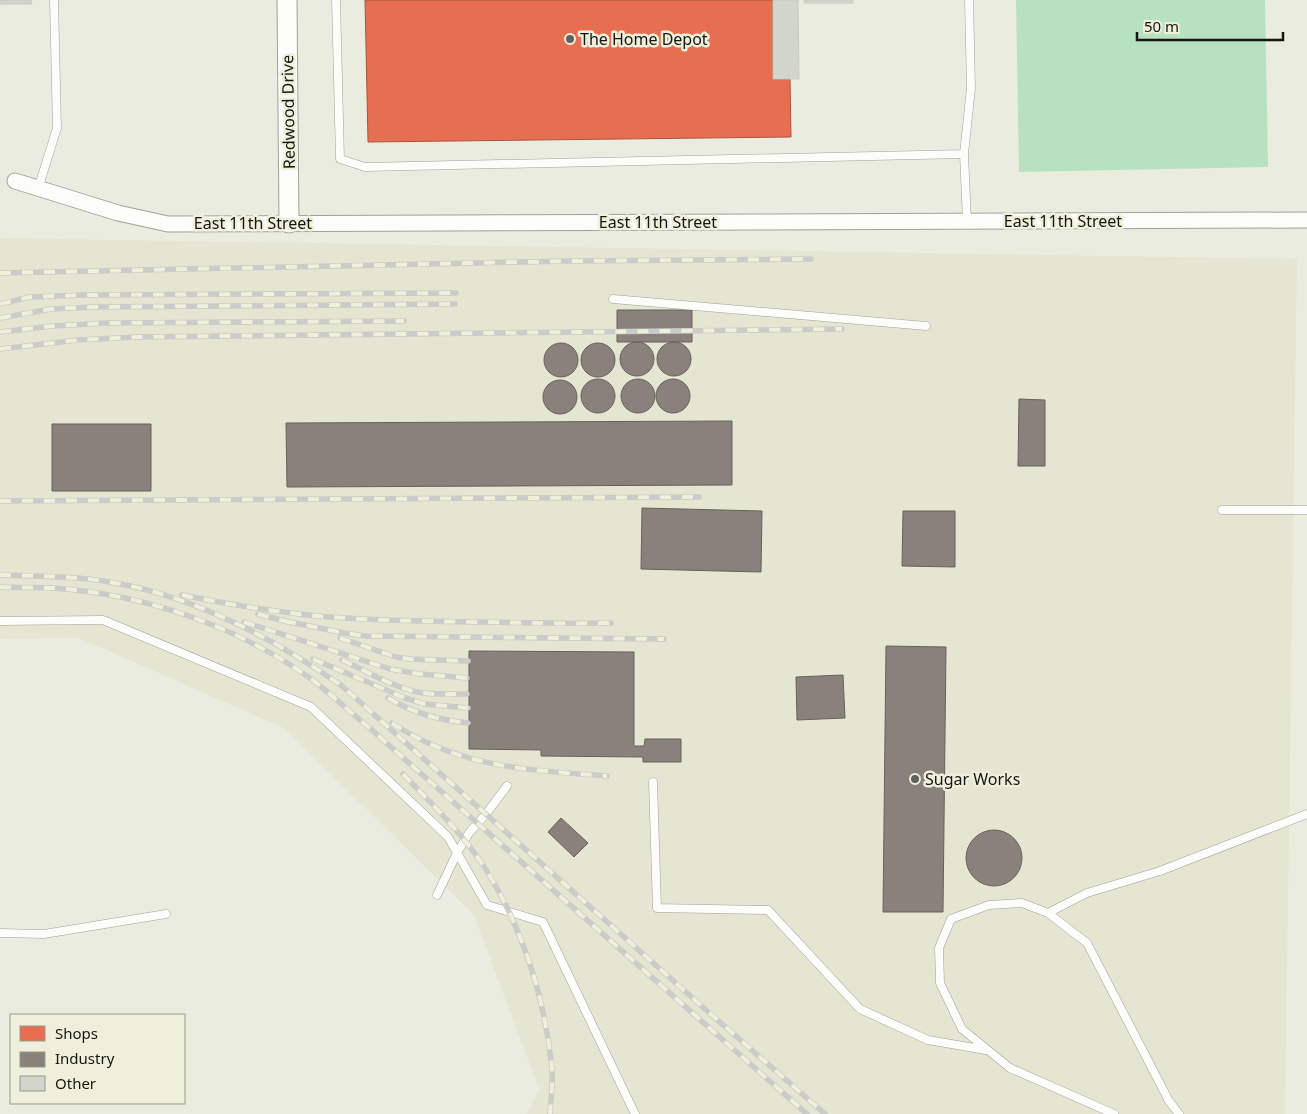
<svg xmlns="http://www.w3.org/2000/svg" width="1307" height="1114" font-family="'Noto Sans',sans-serif">
  <style>
    .built { fill: #e4e6d1 }
    .water { fill: #b8e1c1 }
    .shops { fill: #e76f51; stroke: #a8543d }
    .industry { fill: #8a817c; stroke: #67615b }
    .building { fill: #d2d5cc; stroke: #c8cac2 }
    .lines { fill: none; stroke-linecap: round; stroke-linejoin: round }
    .service-casing { stroke: #a1a199; stroke-width: 9 }
    .minor-casing { stroke: #a1a199; stroke-width: 17 }
    .tertiary-casing { stroke: #a1a199; stroke-width: 21 }
    .service { stroke: #fcfcfa; stroke-width: 8 }
    .minor { stroke: #fcfcfa; stroke-width: 15 }
    .tertiary { stroke: #fcfcfa; stroke-width: 19 }
    .rail-casing { stroke: #cbcbc8; stroke-width: 5.5 }
    .rail { stroke: #eff0dc; stroke-width: 4; stroke-dasharray: 11; stroke-linecap: butt }
    .poi-dot { fill: #606158; stroke: #eff0dc; stroke-width: 2 }
    .labels { text-anchor: middle; dominant-baseline: central; stroke-width: 5; stroke-linejoin: round; paint-order: stroke }
    .poi-label { font-size: 16px; fill: #15160f; stroke: #eff0dc; text-anchor: start }
    .street-label { font-size: 16px; fill: #15160f; stroke: #eff0dc }
  </style>
  <rect width="100%" height="100%" fill="#ebece0"/>
  <path class="built" d="M 0,238 L 1297,259 L 1285,1114 L 527,1114 L 539,1089 L 474,915 L 284,728 L 79,638 L 0,639 Z"/>
  <path class="water" d="M 1016,0 L 1265,0 L 1268,167 L 1019,172 Z"/>
  <path class="shops" d="M 365,0 L 773,0 L 773,79 L 790,79 L 791,137 L 368,142 Z"/>
  <path class="industry" d="M 617,310 L 692,310 L 692,342 L 617,342 Z
    M620 359a17 17 0 1 1 34 0a17 17 0 1 1-34 0Z
    M657 359a17 17 0 1 1 34 0a17 17 0 1 1-34 0Z
    M581 360a17 17 0 1 1 34 0a17 17 0 1 1-34 0Z
    M544 360a17 17 0 1 1 34 0a17 17 0 1 1-34 0Z
    M581 396a17 17 0 1 1 34 0a17 17 0 1 1-34 0Z
    M656 396a17 17 0 1 1 34 0a17 17 0 1 1-34 0Z
    M621 396a17 17 0 1 1 34 0a17 17 0 1 1-34 0Z
    M543 397a17 17 0 1 1 34 0a17 17 0 1 1-34 0Z
    M 1019,399 L 1045,400 L 1045,466 L 1018,466 Z
    M 732,421 L 732,485 L 287,487 L 286,423 Z
    M 52,424 L 151,424 L 151,491 L 52,491 Z
    M 642,508 L 762,511 L 761,572 L 641,569 Z
    M 903,511 L 955,511 L 955,567 L 902,566 Z
    M 886,646 L 946,647 L 943,912 L 883,912 Z
    M 469,651 L 634,652 L 634,746 L 644,746 L 645,739 L 681,739 L 681,762 L 643,762 L 643,757 L 541,756 L 541,750 L 469,749 Z
    M 843,675 L 845,718 L 797,720 L 796,677 Z
    M 561,818 L 588,843 L 574,857 L 548,832 Z
    M966 858a28 28 0 1 1 56 0a28 28 0 1 1-56 0Z"/>
  <path class="building" d="M 0,0 L 31,0 L 32,4 L 0,4 Z
    M 773,0 L 798,0 L 799,79 L 773,79 Z
    M 804,0 L 853,0 L 853,3 L 804,3 Z"/>
  <g class="lines">
    <defs>
      <path id="service" d="M 336,0 L 340,159 L 365,167 L 964,154
        M 38,189 L 57,128 L 54,0
        M 967,221 L 964,154 L 971,88 L 969,0
        M 613,299 L 926,326
        M 1222,510 L 1307,510
        M 0,621 L 103,620 L 311,707 L 448,837 L 487,905 L 543,922 L 635,1114
        M 653,782 L 657,908 L 768,910 L 860,1009 L 928,1040 L 986,1050
        M 437,895 L 457,853 L 469,833 L 486,814 L 507,786
        M 1048,913 L 1087,893 L 1160,871 L 1307,814
        M 0,933 L 44,934 L 166,914
        M 1114,1114 L 1010,1068 L 962,1029 L 940,983 L 939,948 L 951,919 L 989,905 L 1022,903 L 1048,913 L 1087,943 L 1169,1101 L 1179,1114"/>
      <path id="minor" d="M 15,181 L 118,213 L 168,224 L 1307,220"/>
      <path id="tertiary" d="M 287,0 L 289,223"/>
    </defs>
    <use href="#service" class="service-casing"/>
    <use href="#minor" class="minor-casing"/>
    <use href="#tertiary" class="tertiary-casing"/>
    <use href="#service" class="service"/>
    <use href="#minor" class="minor"/>
    <use href="#tertiary" class="tertiary"/>
    <defs>
      <path id="rail" d="M 0,273 L 570,261 L 811,259
        M 0,304 L 30,297 L 84,295 L 456,293
        M 0,318 L 51,309 L 95,307 L 455,304
        M 0,332 L 53,326 L 106,323 L 404,321
        M 0,349 L 78,340 L 137,337 L 842,329
        M 0,501 L 699,497
        M 0,575 C 37,576 74,576 110,582 C 194,596 273,638 342,686 L 705,1009 L 825,1114
        M 0,587 C 18,588 35,587 53,588 C 145,594 240,627 314,681 C 332,695 349,711 366,725 L 807,1114
        M 182,595 C 221,603 259,609 299,614 C 360,621 423,621 485,622 C 527,623 569,624 611,623
        M 258,614 L 292,623
        M 285,621 L 344,633 L 366,636 L 664,639
        M 244,622 L 390,669 L 420,674 L 467,678
        M 340,638 L 396,657 L 410,659 L 468,661
        M 313,659 L 405,698 L 425,704 L 468,708
        M 342,660 C 366,671 391,686 417,692 C 433,695 450,694 467,694
        M 388,698 C 414,713 438,720 468,723
        M 392,723 C 460,768 528,770 607,776
        M 403,774 C 431,803 460,831 483,865 C 522,925 545,998 552,1069 C 553,1083 551,1099 550,1114"/>
    </defs>
    <use href="#rail" class="rail-casing"/>
    <use href="#rail" class="rail"/>
  </g>
  <g class="poi-dot">
    <circle cx="570" cy="39" r="5"/>
    <circle cx="915" cy="779" r="5"/>
  </g>
  <g class="labels">
    <g class="poi-label">
      <text x="580" y="39">The Home Depot</text>
      <text x="925" y="779">Sugar Works</text>
    </g>
    <g class="street-label">
      <text transform="translate(288 112) rotate(-91)">Redwood Drive</text>
      <text x="1063" y="221">East 11th Street</text>
      <text x="658" y="222">East 11th Street</text>
      <text x="253" y="223">East 11th Street</text>
    </g>
  </g>
  <rect x="10" y="1014" width="175" height="90" fill="#eff0dc" stroke="#98998a"/>
  <rect x="20" y="1026" width="25" height="15" fill="#e76f51" stroke="#98998a"/>
  <text x="55" y="1039" font-size="15" fill="#15160f">Shops</text>
  <rect x="20" y="1052" width="25" height="15" fill="#8a817c" stroke="#98998a"/>
  <text x="55" y="1064" font-size="15" fill="#15160f">Industry</text>
  <rect x="20" y="1076" width="25" height="15" fill="#d2d5cc" stroke="#98998a"/>
  <text x="55" y="1089" font-size="15" fill="#15160f">Other</text>
  <path d="M1137 32v8h146v-8" fill="none" stroke="#15160f" stroke-width="2.5"/>
  <text x="1144" y="32" font-size="15" fill="#15160f" stroke="#eff0dc" stroke-width="4" paint-order="stroke">50 m</text>
</svg>
